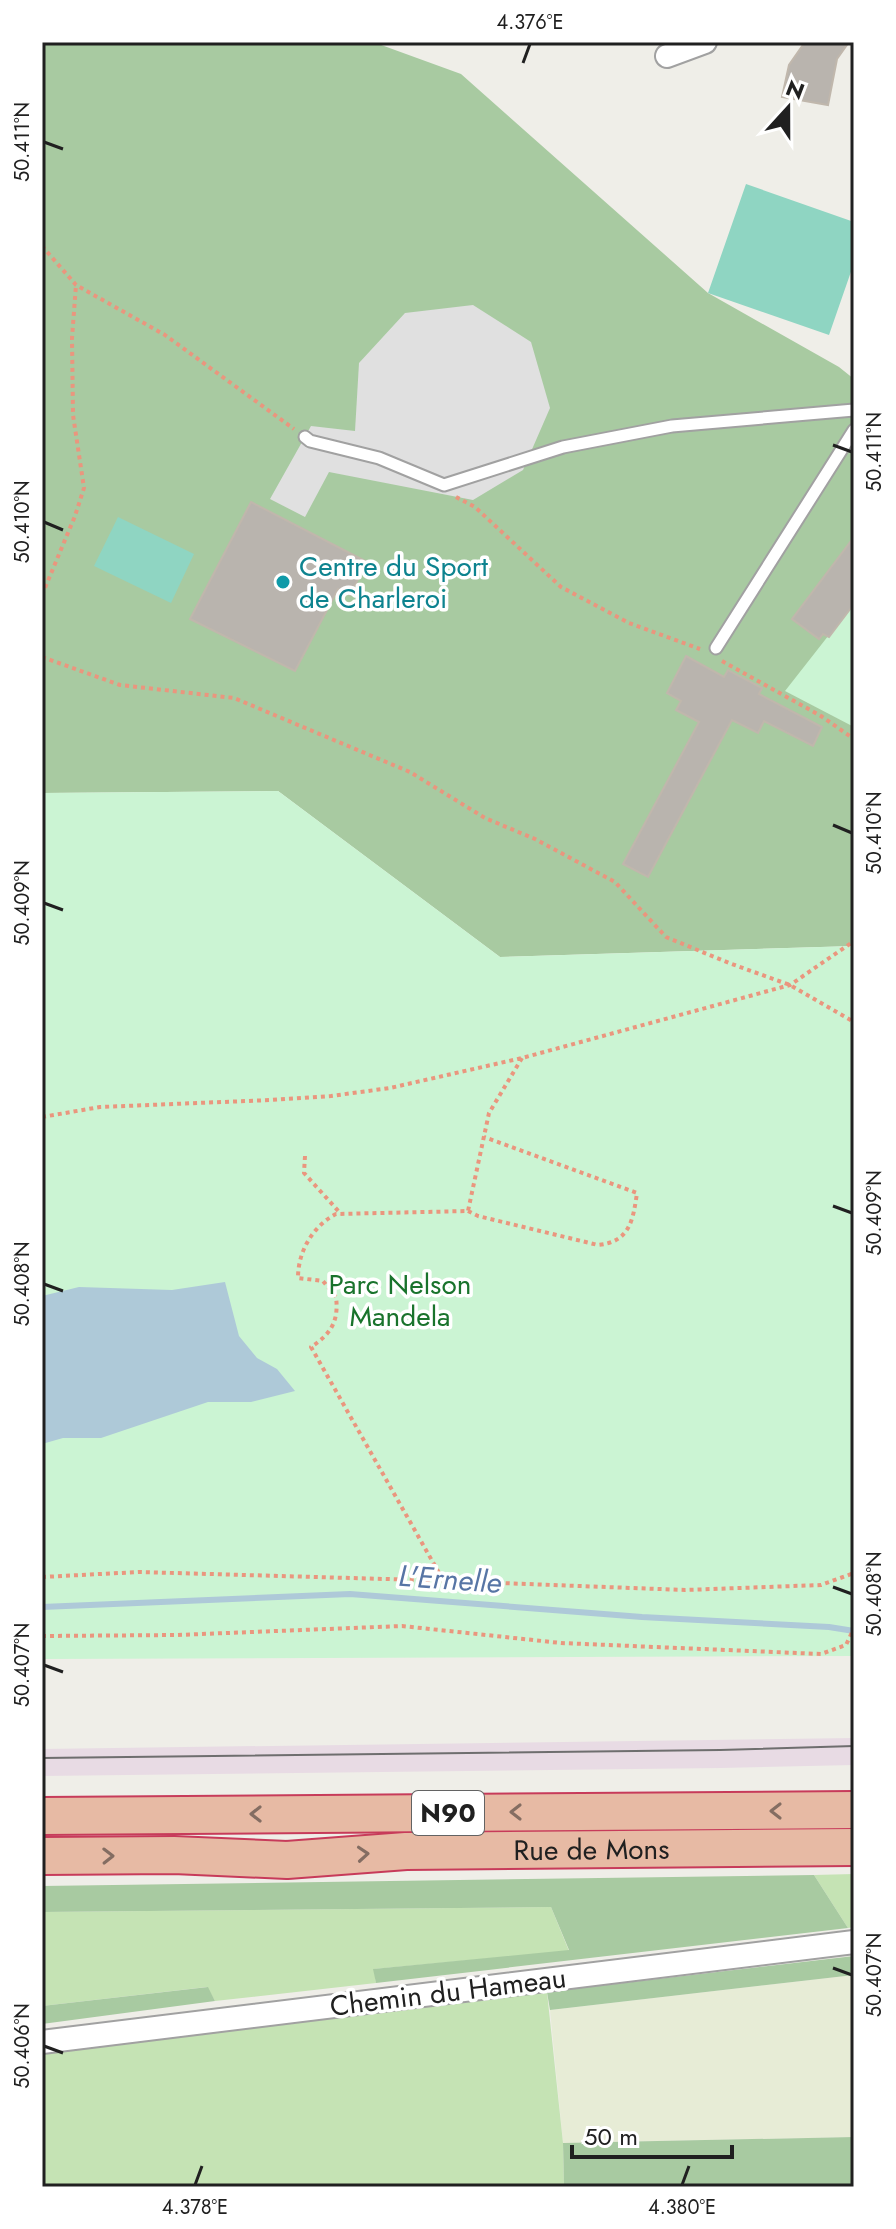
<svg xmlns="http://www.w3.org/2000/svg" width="896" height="2229" font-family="Jost,sans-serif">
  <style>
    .industrial { fill: #e8dbe4 }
    .farmland { fill: #e7ecd6 }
    .grass { fill: #c5e3b4 }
    .forest { fill: #a8caa1 }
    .park { fill: #cbf4d3 }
    .pitch { fill: #8fd5c2 }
    .parking { fill: #e0e0e0 }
    .water { fill: #aec9d8 }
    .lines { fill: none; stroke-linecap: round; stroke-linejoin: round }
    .stream { stroke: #aec9d8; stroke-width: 6 }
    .building { fill: #b9b4ae; stroke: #c0b7ac; stroke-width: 2 }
    .service-casing { stroke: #a1a1a1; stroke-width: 15 }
    .minor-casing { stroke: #a1a1a1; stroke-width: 26 }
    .trunk-casing { stroke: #c73b5a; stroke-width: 40 }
    .path { stroke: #ea967e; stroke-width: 4; stroke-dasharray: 4 4; stroke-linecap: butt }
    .service { stroke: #fff; stroke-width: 11 }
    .minor { stroke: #fff; stroke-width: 22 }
    .trunk { stroke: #e7baa4; stroke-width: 36 }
    .tram { stroke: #6e6e6e; stroke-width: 2 }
    .oneway { stroke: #846d62 }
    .ticks { fill: none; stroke: #202020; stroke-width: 3 }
    .culture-dot { fill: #0f9aa8; stroke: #fff; stroke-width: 3 }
    .labels { text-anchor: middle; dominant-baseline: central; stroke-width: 7; stroke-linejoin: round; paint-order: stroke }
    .shield { fill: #fff; stroke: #636363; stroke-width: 2 }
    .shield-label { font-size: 26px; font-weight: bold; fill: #202020 }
    .culture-label { font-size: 28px; fill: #0d838f; stroke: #fff; text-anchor: start }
    .park-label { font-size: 28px; fill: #19732c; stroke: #fff }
    .street-label { font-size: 28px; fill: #202020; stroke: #fff }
    .water-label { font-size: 30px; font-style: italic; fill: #5775a5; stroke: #fff }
    .neatline { fill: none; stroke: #202020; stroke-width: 3 }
    .ticks-label { font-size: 20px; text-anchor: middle; fill: #202020 }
  </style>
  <rect width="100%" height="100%" fill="#efeee8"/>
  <path class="industrial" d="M 854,1738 L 854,1765 L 721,1768 L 42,1776 L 42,1749 Z"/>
  <path class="farmland" d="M 854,1975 L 854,2137 L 563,2143 L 550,2010 Z"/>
  <path class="grass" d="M 854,1874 L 854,1927 L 848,1928 L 814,1875 Z
    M 551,1907 L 569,1951 L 374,1969 L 376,1983 L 215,2001 L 207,1987 L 42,2006 L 42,1912 Z
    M 547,1992 L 563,2143 L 564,2187 L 42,2187 L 42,2054 Z"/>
  <path class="forest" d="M 42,42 L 373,42 L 461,74 L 708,293 L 839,367 L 854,379 L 854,946 L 500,957 L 278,791 L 42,793 Z
    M 814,1875 L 848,1928 L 376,1983 L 373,1969 L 569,1950 L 551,1907 L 42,1912 L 42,1886 Z
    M 854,1956 L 854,1975 L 550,2010 L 547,1992 Z
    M 208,1987 L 215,2001 L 42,2024 L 42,2006 Z
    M 854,2137 L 854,2187 L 564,2187 L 563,2143 Z"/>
  <path class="park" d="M 854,603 L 854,727 L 785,691 Z
    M 278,791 L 500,957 L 854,946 L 854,1656 L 42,1659 L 42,793 Z"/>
  <path class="pitch" d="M 746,184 L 854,222 L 854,263 L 829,335 L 708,293 Z
    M 118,517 L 194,554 L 171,603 L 94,566 Z"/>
  <path class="parking" d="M 473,305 L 531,342 L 550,408 L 523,470 L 473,500 L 329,472 L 305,517 L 270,499 L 311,426 L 355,431 L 359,363 L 405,313 Z"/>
  <path class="water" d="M 225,1282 L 239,1336 L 257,1358 L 277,1369 L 295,1391 L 251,1402 L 208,1402 L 101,1438 L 63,1438 L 42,1444 L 42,1296 L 79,1287 L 172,1290 Z"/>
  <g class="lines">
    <path class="stream" d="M 42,1607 L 350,1594 L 642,1617 L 829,1627 L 854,1631"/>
  </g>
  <path class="building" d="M 805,42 L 849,42 L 837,59 L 828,105 L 782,97 L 789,65 Z
    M 251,502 L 367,562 L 350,595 L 338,589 L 295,671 L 190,619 Z
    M 854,537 L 854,604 L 829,637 L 823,634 L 819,639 L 792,619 Z
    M 686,656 L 724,677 L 728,670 L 762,688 L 759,694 L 822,727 L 813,746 L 764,721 L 758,733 L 732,720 L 648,877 L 623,864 L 699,722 L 676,710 L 681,701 L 667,693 Z"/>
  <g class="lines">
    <defs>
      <path id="service" d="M 305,437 L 310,441 L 379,458 L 444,485 L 563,447 L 672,426 L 854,410
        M 716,648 L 854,430"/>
      <path id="minor" d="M 667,56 L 705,42
        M 42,2042 L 854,1942"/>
      <g id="trunk">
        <path d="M 42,1816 L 854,1810"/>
        <path id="s1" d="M 42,1856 L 174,1855 L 287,1860 L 406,1851 L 854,1847"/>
      </g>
    </defs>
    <use href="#service" class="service-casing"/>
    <use href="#minor" class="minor-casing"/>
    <use href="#trunk" class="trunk-casing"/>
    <path class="path" d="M 42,246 L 76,285 L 165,335 L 294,429
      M 456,497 L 475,507 L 561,587 L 629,623 L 700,649
      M 42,595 L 75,516 L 84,488 L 73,415 L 72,338 L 76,285
      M 42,657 L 120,685 L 234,698 L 410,772 L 485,818 L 535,839 L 615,882 L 666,937 L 729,963 L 790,985 L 854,1022
      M 722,661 L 821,716 L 854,739
      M 42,1117 L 100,1107 L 271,1100 L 331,1096 L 390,1088 L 522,1058 L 790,985 L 854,941
      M 305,1156 L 304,1173 L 341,1214
      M 468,1211 L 478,1216 L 598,1245 C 630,1242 633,1220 637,1193 L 484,1137
      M 42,1577 L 139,1572 L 421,1580 L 685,1590 L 821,1585 L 854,1573
      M 443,1580 L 311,1347 C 331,1334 339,1321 336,1297 L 323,1281 L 298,1278 C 298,1251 313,1226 336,1214 L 468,1211 L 489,1113 L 522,1058
      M 42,1636 L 177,1635 L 402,1626 L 561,1643 L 821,1654 L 846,1645 L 854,1628"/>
    <use href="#service" class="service"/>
    <use href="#minor" class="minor"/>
    <use href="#trunk" class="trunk"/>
    <path class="tram" d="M 42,1758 L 720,1750 L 854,1746"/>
  </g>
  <defs><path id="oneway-chevron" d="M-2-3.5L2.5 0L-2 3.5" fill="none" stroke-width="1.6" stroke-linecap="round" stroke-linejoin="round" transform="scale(2)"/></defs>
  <g class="oneway">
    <use href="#oneway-chevron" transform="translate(776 1811) rotate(180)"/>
    <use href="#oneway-chevron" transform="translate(516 1812) rotate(180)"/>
    <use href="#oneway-chevron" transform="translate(256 1814) rotate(180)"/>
    <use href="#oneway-chevron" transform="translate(363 1854) rotate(-4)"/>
    <use href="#oneway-chevron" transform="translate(108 1856) rotate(-1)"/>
  </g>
  <path class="ticks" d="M 523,63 L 530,44M 44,142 L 63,149M 833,445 L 852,452M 44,522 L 63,530M 833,825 L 852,833M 44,903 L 63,910M 833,1206 L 852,1213M 44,1284 L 63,1291M 833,1587 L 852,1594M 44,1665 L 63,1672M 833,1968 L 852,1975M 44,2046 L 63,2053M 195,2185 L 202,2166M 682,2185 L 689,2166"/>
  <circle class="culture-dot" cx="283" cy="582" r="8"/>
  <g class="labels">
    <rect class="shield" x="412" y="1791" width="72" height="44" rx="6"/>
    <g class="shield-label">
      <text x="448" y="1813">N90</text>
    </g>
    <g class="culture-label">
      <text x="299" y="566">Centre du Sport<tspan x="299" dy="32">de Charleroi</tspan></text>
    </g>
    <g class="park-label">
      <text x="400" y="1284">Parc Nelson<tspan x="400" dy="32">Mandela</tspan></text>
    </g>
    <g class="street-label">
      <text stroke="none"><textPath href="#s1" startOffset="550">Rue de Mons</textPath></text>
      <text transform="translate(448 1992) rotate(-7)">Chemin du Hameau</text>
    </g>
    <g class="water-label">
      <text transform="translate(450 1579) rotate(4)">L'Ernelle</text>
    </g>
  </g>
  <rect width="896" height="2229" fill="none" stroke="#ffffff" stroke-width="88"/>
  <g transform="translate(788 108) rotate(21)" stroke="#ffffff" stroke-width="6" paint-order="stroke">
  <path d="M0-6L14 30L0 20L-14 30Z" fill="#202020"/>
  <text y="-12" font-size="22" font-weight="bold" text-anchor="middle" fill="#202020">N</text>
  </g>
  <path d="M572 2145v12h160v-12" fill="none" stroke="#202020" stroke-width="4"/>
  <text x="584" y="2145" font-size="24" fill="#202020" stroke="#ffffff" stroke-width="6" paint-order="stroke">50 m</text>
  <rect x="44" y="44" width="808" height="2141" class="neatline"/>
  <g class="ticks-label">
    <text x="530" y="29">4.376°E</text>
    <text transform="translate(22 142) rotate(-90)" y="7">50.411°N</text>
    <text transform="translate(874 452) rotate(-90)" y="7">50.411°N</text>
    <text transform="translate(22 522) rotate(-90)" y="7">50.410°N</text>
    <text transform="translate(874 833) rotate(-90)" y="7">50.410°N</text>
    <text transform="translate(22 903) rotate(-90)" y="7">50.409°N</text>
    <text transform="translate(874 1213) rotate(-90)" y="7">50.409°N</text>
    <text transform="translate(22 1284) rotate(-90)" y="7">50.408°N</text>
    <text transform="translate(874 1594) rotate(-90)" y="7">50.408°N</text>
    <text transform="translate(22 1665) rotate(-90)" y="7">50.407°N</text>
    <text transform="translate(874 1975) rotate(-90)" y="7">50.407°N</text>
    <text transform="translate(22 2046) rotate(-90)" y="7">50.406°N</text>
    <text x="195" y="2214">4.378°E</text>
    <text x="682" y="2214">4.380°E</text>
  </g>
</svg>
